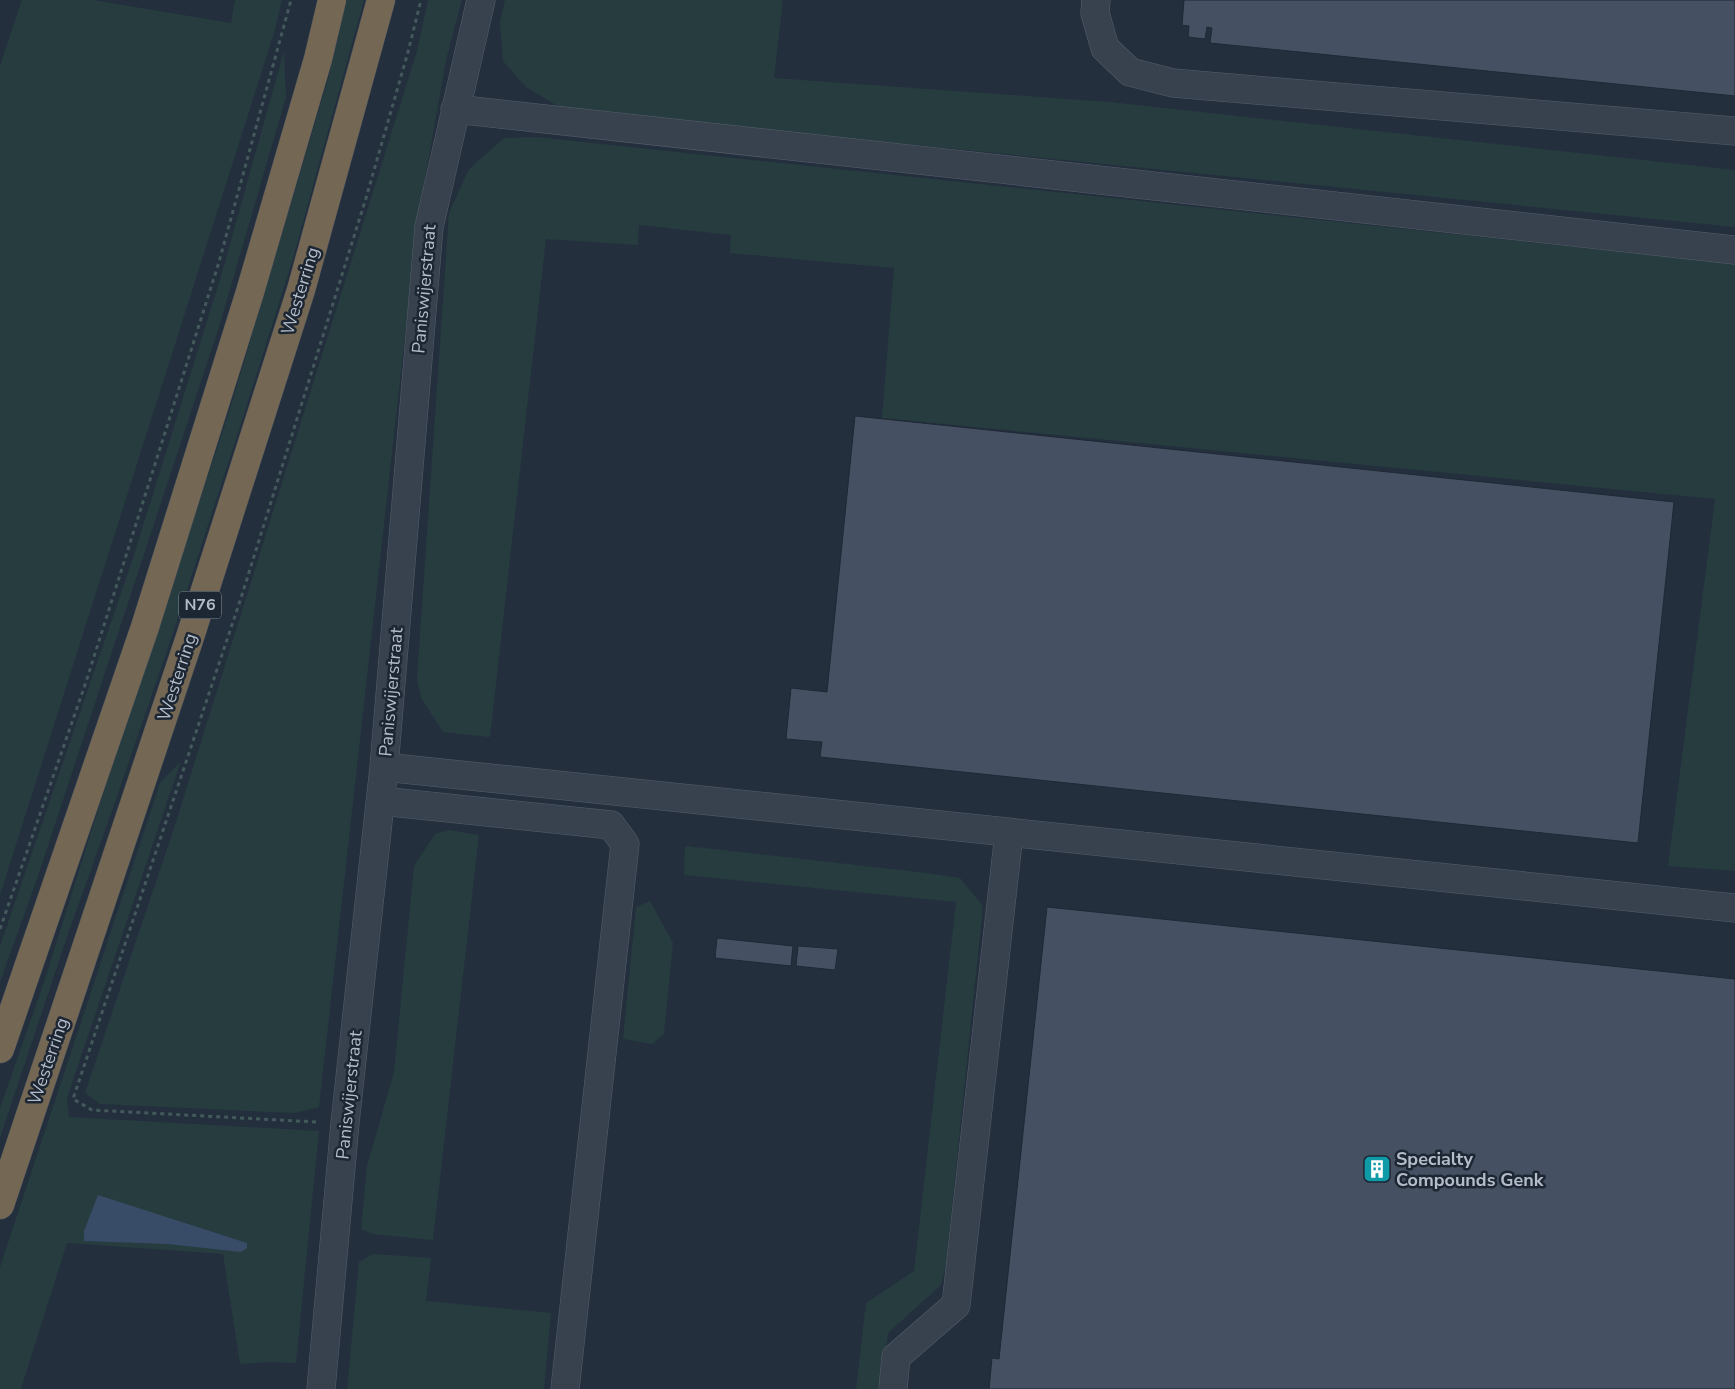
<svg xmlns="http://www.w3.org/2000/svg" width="1735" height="1389" font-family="'Nunito Sans',sans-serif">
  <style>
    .green { fill: #263c3f }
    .water { fill: #394c67 }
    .building { fill: #455162; stroke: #1f2835 }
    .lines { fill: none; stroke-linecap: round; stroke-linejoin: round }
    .minor-casing { stroke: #565f6c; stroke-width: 29 }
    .highway-casing { stroke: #434c59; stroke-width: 29 }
    .path { stroke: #44595c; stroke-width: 3; stroke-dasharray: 4 4; stroke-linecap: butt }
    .minor { stroke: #38414e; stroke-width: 28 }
    .highway { stroke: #746855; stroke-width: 28 }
    .labels { text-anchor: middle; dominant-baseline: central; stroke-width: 5; stroke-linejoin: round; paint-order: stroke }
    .shield { fill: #1d2633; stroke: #878f9c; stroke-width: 1 }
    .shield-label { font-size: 16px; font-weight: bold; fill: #b4bcc9 }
    .street-label { font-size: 18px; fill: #b4bcc9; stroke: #1d2633 }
    .poi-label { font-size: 18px; font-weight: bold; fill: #b4bcc9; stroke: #1d2633; text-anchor: start }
  </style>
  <rect width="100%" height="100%" fill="#242f3e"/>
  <path class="green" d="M 22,0 L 93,0 L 231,23 L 235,0 L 282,0 L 274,33 L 0,895 L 0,66 Z
    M 347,0 L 364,0 L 292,262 L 237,436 L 170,642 L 112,811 L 69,931 L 0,1138 L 0,1108 L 45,979 L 101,800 L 230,409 L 328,79 Z
    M 428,0 L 462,0 L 446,60 L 418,219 L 319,1107 L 294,1113 L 100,1104 L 85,1093 L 88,1084 L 175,825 L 417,51 Z
    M 505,0 L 783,0 L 774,78 L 1109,102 L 1735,170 L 1735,227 L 564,110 L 526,87 L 503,61 L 500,22 Z
    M 284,51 L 286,97 L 219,327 L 37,879 L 0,982 L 0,946 L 133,558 L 221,276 Z
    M 536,137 L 1735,264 L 1735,871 L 1668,866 L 1715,499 L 882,418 L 894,268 L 730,253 L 731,235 L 639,225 L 638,245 L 546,239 L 490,737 L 443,732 L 421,698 L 417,678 L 449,213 L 469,169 L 504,138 Z
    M 181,761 L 67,1098 L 69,1117 L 319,1131 L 296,1363 L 267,1362 L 240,1364 L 223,1254 L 67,1243 L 21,1389 L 0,1389 L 0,1267 L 160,783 Z
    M 448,830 L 479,835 L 433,1240 L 373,1234 L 361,1229 L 367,1166 L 394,1072 L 414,866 L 435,834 Z
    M 685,846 L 927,873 L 960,878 L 983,906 L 946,1265 L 941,1285 L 888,1333 L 881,1389 L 856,1389 L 866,1303 L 914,1271 L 956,902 L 684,875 Z
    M 650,901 L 673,943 L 664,1034 L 652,1044 L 623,1039 L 636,907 Z
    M 373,1254 L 431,1258 L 426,1301 L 551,1313 L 544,1389 L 347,1389 L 359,1262 Z"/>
  <path class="water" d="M 98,1195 L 247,1243 L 247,1248 L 241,1252 L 168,1244 L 84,1241 L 84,1231 Z"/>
  <path class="building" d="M 1184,0 L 1735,0 L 1735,96 L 1210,43 L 1212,28 L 1207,27 L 1205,39 L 1188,37 L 1189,26 L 1182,25 Z
    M 855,416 L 1674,502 L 1638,843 L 820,757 L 822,742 L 786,739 L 791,688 L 827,692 Z
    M 1047,907 L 1735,979 L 1735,1389 L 989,1389 L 992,1358 L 999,1359 Z
    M 717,938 L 793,946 L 791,966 L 715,958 Z
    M 798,946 L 838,949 L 835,970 L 796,966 Z"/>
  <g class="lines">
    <defs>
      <path id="minor" d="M 1096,0 L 1095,13 L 1105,48 L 1130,72 L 1173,83 L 1735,131
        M 455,109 L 1735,250
        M 384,767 L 1735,908
        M 381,801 L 611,825 L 625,844 L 565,1389
        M 321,1389 L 345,1123 L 384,767 L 429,227 L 481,0
        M 893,1389 L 896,1357 L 956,1305 L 1009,833"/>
      <path id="highway" d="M 0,1049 L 145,627 L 250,292 L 318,59 L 332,0
        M 0,1205 L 190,637 L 301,290 L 381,0"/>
    </defs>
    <use href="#minor" class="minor-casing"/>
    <use href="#highway" class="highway-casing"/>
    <path class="path" d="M 0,929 L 86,682 L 219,262 L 291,0
      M 316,1122 L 92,1110 L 73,1099 L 241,598 L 366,198 L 408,52 L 421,0"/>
    <use href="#minor" class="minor"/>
    <use href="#highway" class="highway"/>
  </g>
  <defs>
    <symbol id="building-square" viewBox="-11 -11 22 22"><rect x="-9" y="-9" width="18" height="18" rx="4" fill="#0f9aa8" stroke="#1d2633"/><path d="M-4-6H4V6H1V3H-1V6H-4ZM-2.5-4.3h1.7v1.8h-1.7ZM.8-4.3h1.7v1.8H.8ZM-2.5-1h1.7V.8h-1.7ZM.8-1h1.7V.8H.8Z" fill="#fff"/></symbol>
  </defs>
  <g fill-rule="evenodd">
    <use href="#building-square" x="1361" y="1153" width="32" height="32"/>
  </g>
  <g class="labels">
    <rect class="shield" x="179" y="591.5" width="42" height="27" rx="4"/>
    <g class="shield-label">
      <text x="200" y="605">N76</text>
    </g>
    <g class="street-label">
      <text transform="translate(424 289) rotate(-85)">Paniswijerstraat</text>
      <text transform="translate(300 291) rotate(-73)">Westerring</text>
      <text transform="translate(177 677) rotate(-72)">Westerring</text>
      <text transform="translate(391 692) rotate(-85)">Paniswijerstraat</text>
      <text transform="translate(48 1061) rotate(-71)">Westerring</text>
      <text transform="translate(349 1095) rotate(-84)">Paniswijerstraat</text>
    </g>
    <g class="poi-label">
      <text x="1396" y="1159">Specialty<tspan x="1396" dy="21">Compounds Genk</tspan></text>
    </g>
  </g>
</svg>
